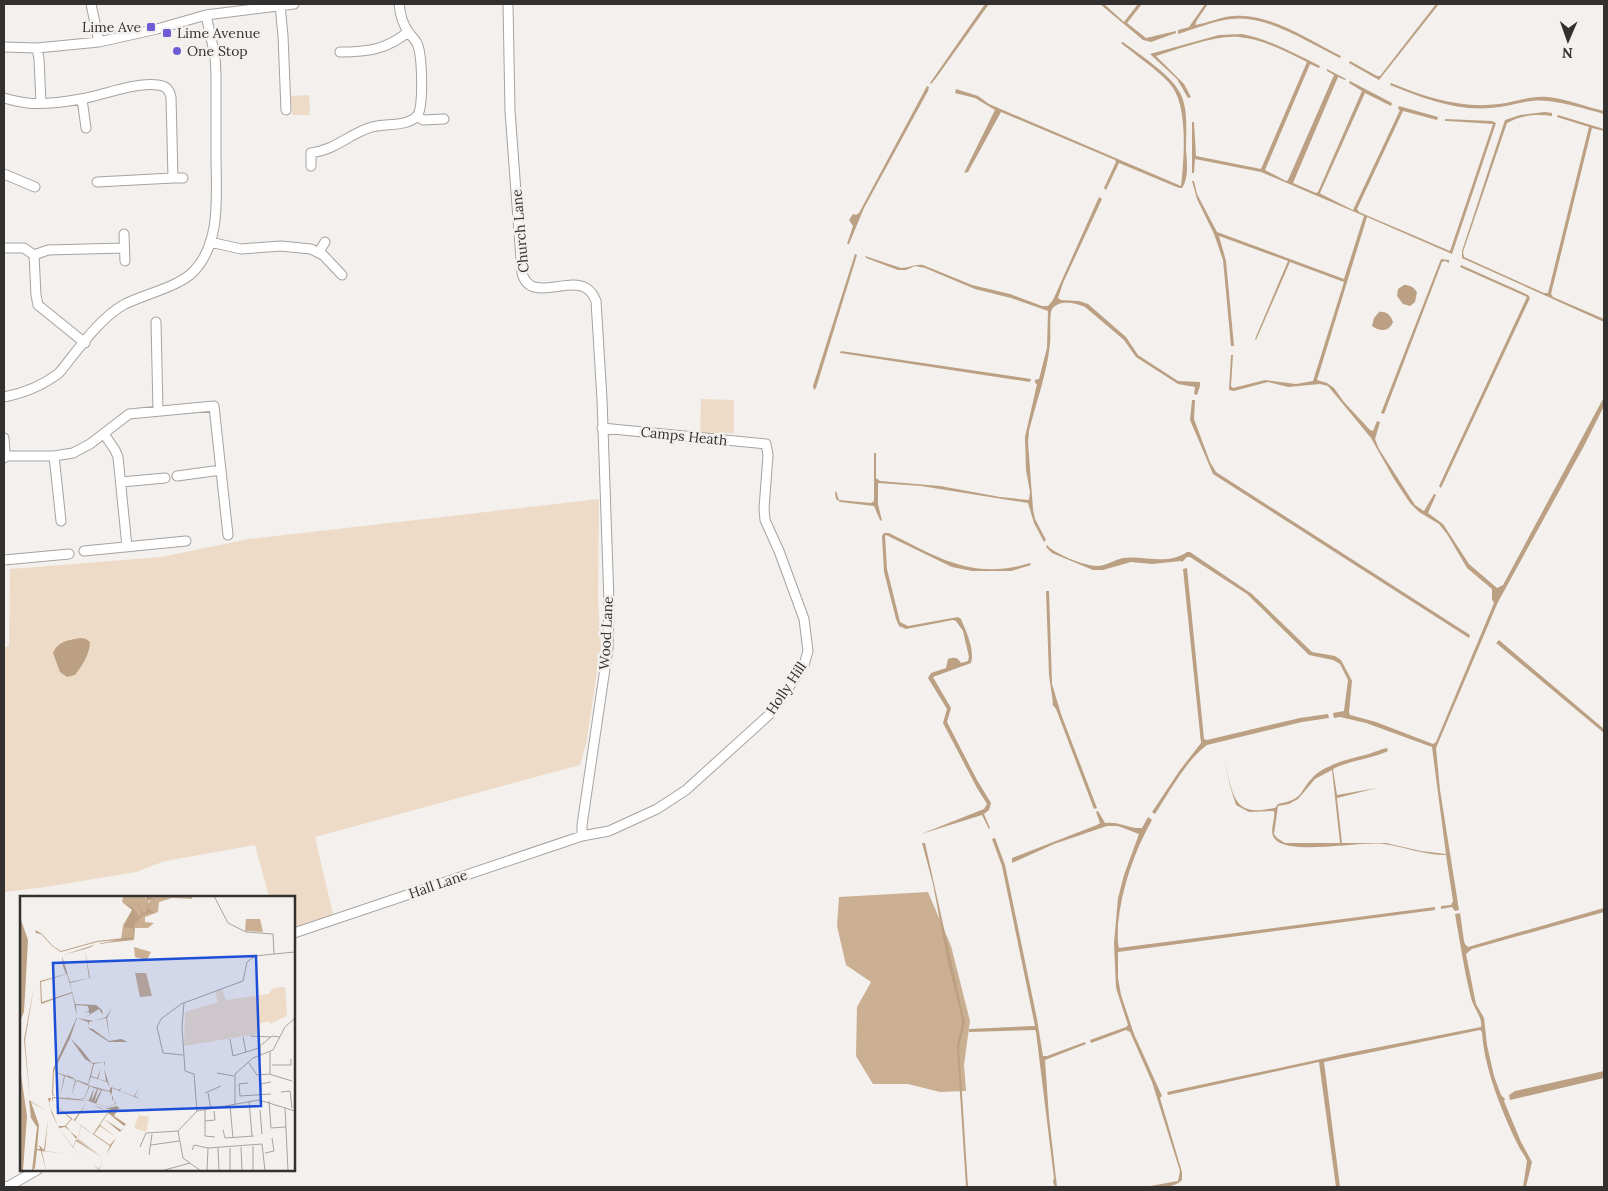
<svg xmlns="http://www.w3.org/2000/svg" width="1608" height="1191" font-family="Lora,serif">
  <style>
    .green { fill: #eddbc8 }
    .forest { fill: #caaf92 }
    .water { fill: #bba083; fill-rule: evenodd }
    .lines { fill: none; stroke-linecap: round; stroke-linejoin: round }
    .minor-casing { stroke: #a6a3a0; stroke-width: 11 }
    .minor { stroke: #fff; stroke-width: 9 }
    .poi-dot { fill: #6d5cd6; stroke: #f3f0ed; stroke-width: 2 }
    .labels { text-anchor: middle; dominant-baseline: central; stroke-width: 5; stroke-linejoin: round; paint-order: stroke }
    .poi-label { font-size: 14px; fill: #323130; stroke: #f3f0ed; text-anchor: start }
    .street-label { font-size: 14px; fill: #323130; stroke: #f3f0ed }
    .inset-road { fill: none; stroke: #a6a4a1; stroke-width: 1 }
    .view { fill: #1d4ed8; fill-opacity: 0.15; stroke: #1d4ed8; stroke-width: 2.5 }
    .inset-edge { fill: none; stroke: #323130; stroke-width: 2.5 }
  </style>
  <rect width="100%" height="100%" fill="#f3f0ed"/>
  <path class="green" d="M 309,95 L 310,115 L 292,115 L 291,96 Z
    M 701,399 L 734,400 L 734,433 L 700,433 Z
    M 599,499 L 598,602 L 601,645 L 586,745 L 580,765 L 315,837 L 333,914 L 294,928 L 294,897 L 269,897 L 255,845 L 165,861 L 136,872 L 46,887 L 4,892 L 4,647 L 9,646 L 10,569 L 161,557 L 249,539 Z"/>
  <path class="forest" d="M 928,892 L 951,946 L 970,1021 L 964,1065 L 966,1091 L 940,1092 L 908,1084 L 873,1084 L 856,1056 L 857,1007 L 871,982 L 846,965 L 837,926 L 839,897 Z"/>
  <path class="water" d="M 985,4 L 989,4 L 936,78 L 931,84 L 930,83 Z
    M 1100,4 L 1104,4 L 1124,22 L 1138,4 L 1142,4 L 1127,23 L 1146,38 L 1176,31 L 1176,33 L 1151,42 L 1143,40 Z
    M 1205,4 L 1208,4 L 1197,20 L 1195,25 C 1208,23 1220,17 1233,16 C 1269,12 1310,41 1341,56 L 1340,58 C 1309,43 1266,14 1231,19 C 1213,21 1195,29 1178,34 L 1178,30 L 1189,27 Z
    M 1436,4 L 1439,4 L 1379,80 L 1349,63 L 1350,61 L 1377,76 L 1380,76 Z
    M 1242,34 C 1269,39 1295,54 1320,66 L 1319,68 L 1310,64 L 1265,170 L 1286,181 L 1288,180 L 1334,75 L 1327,71 L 1327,69 L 1346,79 L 1345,80 L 1338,77 L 1293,183 L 1316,193 L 1318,192 L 1362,91 L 1349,83 L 1350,81 L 1392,103 L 1391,106 L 1365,93 L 1320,193 L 1321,194 L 1353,210 L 1400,110 L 1398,109 L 1399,106 L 1438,117 L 1437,120 L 1403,111 L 1357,209 L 1359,212 L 1450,251 L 1493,124 L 1448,121 L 1445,121 L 1445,119 L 1492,121 L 1496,123 L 1452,254 L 1367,217 L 1317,380 L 1327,383 L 1334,388 L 1344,402 L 1370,430 L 1373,431 L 1377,421 L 1380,422 L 1375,439 L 1379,449 L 1415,505 L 1424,511 L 1434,494 L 1436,495 L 1428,513 L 1443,524 L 1469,564 L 1497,588 L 1503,585 L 1604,397 L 1604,406 L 1584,446 L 1498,602 L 1436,748 L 1440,790 L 1459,910 L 1455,911 L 1452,907 L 1441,909 L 1441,906 L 1451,905 L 1453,901 L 1446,855 C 1424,855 1405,847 1384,844 C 1359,841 1296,855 1277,841 C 1267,834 1276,820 1274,811 L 1249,812 L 1236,805 L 1230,786 L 1225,762 C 1229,776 1231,805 1248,809 C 1256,812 1267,809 1275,808 L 1278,804 C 1305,799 1298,792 1314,776 C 1327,764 1352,758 1369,754 C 1375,752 1381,749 1387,748 L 1388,751 C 1371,759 1351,760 1333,769 L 1337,795 L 1377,788 L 1337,798 L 1342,843 L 1386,843 L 1421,851 L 1446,854 L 1432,747 L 1366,723 L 1340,717 L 1334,718 L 1333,713 L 1344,711 L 1348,680 L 1340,664 L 1333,660 L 1309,655 L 1247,594 L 1190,557 L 1187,557 L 1182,562 L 1181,561 L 1152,564 L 1131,562 L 1103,570 L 1093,570 L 1052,553 L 1046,547 L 1047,545 C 1054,554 1085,566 1097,566 C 1106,566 1114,560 1123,558 C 1144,555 1167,566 1187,552 L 1190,552 L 1252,594 L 1312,652 L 1335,656 L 1341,660 L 1352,681 L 1349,712 L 1350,715 L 1376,722 L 1433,744 L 1436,742 L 1494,603 L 1492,599 L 1492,589 L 1467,568 L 1447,534 L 1439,524 L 1419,512 L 1410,503 L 1394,479 L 1371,438 L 1328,386 L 1320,384 L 1288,387 L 1268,382 L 1234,391 L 1229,390 L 1231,355 L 1233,355 L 1231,386 L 1233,388 L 1265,380 L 1296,384 L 1313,381 L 1344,282 L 1290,262 L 1256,340 L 1255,339 L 1288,261 L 1219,236 L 1226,261 L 1234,346 L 1231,346 L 1223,260 L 1214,234 L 1197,199 L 1192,181 L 1194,181 L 1197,194 L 1217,232 L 1344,279 L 1364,216 L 1261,172 L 1195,159 L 1194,173 L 1192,173 L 1192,122 L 1194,122 L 1196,156 L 1261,169 L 1307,62 C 1286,52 1263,39 1239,37 C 1215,35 1179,49 1156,56 L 1184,84 L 1191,97 L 1188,98 L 1177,79 L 1150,54 L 1219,35 ZM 1332,770 L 1340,843 L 1285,843 L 1277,838 L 1274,834 L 1278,806 L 1289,804 L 1298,799 L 1315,779 Z
    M 1123,42 C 1141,56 1174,76 1182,97 C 1188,113 1186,133 1186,150 C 1187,162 1189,178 1182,188 L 1179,188 L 1119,163 L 1106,190 L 1104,188 L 1116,162 L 1115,160 L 1001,112 L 968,172 L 964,173 L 995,110 L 975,98 L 955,93 L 956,89 L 978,96 L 989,104 L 1181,186 C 1184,160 1188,110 1173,88 C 1165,75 1134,54 1121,43 Z
    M 1391,83 C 1425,97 1461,109 1499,104 C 1516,102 1531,95 1548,97 C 1567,99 1586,107 1604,111 L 1604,114 C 1586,109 1567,103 1548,101 C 1528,98 1510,107 1491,108 C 1455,111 1422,98 1390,85 Z
    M 927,86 L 929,87 L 928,91 L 864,208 L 849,244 L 847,244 L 853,226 L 849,220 L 853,214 L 856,215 L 859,213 Z
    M 1545,112 L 1552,113 L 1552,116 C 1537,114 1521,115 1507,123 L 1463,252 L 1464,257 L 1544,293 L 1548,293 L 1589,127 L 1557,117 L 1558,115 L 1604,129 L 1604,131 L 1592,128 L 1551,294 L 1553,297 L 1604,319 L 1604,322 L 1462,258 L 1462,251 L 1505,120 L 1520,115 Z
    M 1099,197 L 1102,199 L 1063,283 L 1058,298 L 1061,300 L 1079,301 L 1088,304 L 1126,337 L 1138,355 L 1178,381 L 1200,382 L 1200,386 L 1197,395 L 1194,394 L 1195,387 L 1178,384 L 1136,357 L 1124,340 L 1085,307 C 1076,303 1059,299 1052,309 C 1049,315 1051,336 1050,344 C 1047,373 1036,403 1029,431 L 1028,442 L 1033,509 L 1035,519 L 1046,540 L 1044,542 L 1034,523 L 1028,503 L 921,486 L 878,483 L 878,504 L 882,521 L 880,520 L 874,506 L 840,502 L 836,499 L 835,492 L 836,491 L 839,500 L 871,503 L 874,501 L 874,453 L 876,453 L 876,478 L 880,481 L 940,486 L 1000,497 L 1029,500 L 1030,492 L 1026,470 L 1025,437 L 1037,384 L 1035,383 L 1035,380 L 1039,379 L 1047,348 L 1048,311 L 1011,298 L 975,289 L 925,268 L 915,266 L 906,270 L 898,270 L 866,258 L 865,256 L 901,268 C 909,268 915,264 923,265 L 972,285 L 1010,294 L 1042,306 L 1048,306 L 1053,300 Z
    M 855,254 L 857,255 L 816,388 L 814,390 L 813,386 Z
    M 1441,259 L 1449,260 L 1449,263 L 1445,261 L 1442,262 L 1384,414 L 1381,413 Z
    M 1461,265 L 1528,295 L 1530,298 L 1441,488 L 1439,486 L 1527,297 L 1460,267 Z
    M 1404,285 C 1411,285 1413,287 1417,292 L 1415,302 L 1410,306 L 1403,304 L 1397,296 L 1398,289 Z
    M 1379,312 C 1386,311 1391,315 1393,322 C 1389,332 1380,332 1372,326 L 1374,318 Z
    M 841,351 L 1031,379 L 1030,382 L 840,353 Z
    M 1192,400 L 1195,400 L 1194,419 L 1210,462 L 1216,472 L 1470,635 L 1469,638 L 1213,474 L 1190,420 Z
    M 884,533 L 889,533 C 937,557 974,581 1030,563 L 1031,565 L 1011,571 L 972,571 L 952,567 L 886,535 L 885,536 L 887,569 L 900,622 L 908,626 L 958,617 L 961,619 C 966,631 975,650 971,663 L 933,677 L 951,708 L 947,722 L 977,780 L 991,803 L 989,810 L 984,814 L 990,828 L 989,829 L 982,815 L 921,834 L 984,809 L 987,804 L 977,788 L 943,723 L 947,709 L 928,678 L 931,673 L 946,668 L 948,659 C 955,657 957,657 961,663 L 968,661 L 969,657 L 963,631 L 956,621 L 953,620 L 906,629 L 899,626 L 896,619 L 884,572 L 882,536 Z
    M 1187,568 L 1204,739 L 1207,740 L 1300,718 L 1328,714 L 1329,718 L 1302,722 L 1207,745 C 1188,758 1168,794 1155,814 L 1152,812 L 1180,770 L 1201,743 L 1183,569 Z
    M 1046,591 L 1049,591 L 1052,684 L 1061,714 L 1097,808 L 1094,809 L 1056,709 L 1052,704 L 1053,703 L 1049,675 Z
    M 81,638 L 86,639 L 90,642 C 90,654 82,666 75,675 L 67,677 L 60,672 L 53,653 C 58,641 69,640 81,638 Z
    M 1499,640 L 1604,729 L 1604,733 L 1496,643 Z
    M 1098,811 L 1105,823 C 1119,821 1129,829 1142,828 L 1148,817 L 1152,820 C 1134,852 1122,887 1118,924 C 1118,932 1117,940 1119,948 L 1435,907 L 1435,910 L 1118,952 L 1118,978 L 1121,995 L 1134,1034 L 1162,1096 L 1160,1098 L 1182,1172 L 1182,1180 C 1174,1189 1156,1187 1145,1187 L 1178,1181 L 1180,1171 L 1152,1082 L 1130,1032 L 1126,1030 L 1091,1043 L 1090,1040 L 1126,1027 L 1128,1025 L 1116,988 L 1114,943 L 1118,898 L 1124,875 L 1139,834 L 1118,826 L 1107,826 L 1054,844 L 1012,863 L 1012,858 L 1097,825 L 1100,823 L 1096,812 Z
    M 995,838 L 1005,865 L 1037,1019 L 1043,1056 L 1047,1056 L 1085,1042 L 1086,1044 L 1045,1060 L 1049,1117 L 1057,1187 L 1055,1187 L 1053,1182 L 1054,1178 L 1036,1032 L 1035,1030 L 969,1032 L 969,1029 L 1035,1026 L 1002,866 L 992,839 Z
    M 922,843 L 925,843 L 965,1023 L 959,1047 L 968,1187 L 966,1187 L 957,1047 C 958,1037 962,1029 962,1019 L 948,963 L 933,884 Z
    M 1604,908 L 1604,912 L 1472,949 L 1466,954 L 1476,1004 L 1484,1018 L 1487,1045 L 1494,1076 L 1501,1095 L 1505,1099 L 1504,1101 L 1521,1142 L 1532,1162 L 1526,1187 L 1523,1187 L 1527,1161 C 1525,1155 1520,1150 1518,1145 C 1502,1112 1484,1068 1482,1032 L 1480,1030 L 1324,1062 L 1340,1187 L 1336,1187 L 1319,1062 L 1168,1095 L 1167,1092 L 1344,1054 L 1481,1027 C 1483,1018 1473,1007 1471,998 C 1464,970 1460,942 1455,914 L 1460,913 L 1464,941 L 1465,944 L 1468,947 Z
    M 1604,1071 L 1604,1078 L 1510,1100 L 1509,1095 L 1515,1091 Z"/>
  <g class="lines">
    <defs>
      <path id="minor" d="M 91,4 L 99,42
        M 399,4 C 400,14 403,25 409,33 C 412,37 417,41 418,46 C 422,58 424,107 417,116
        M 508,4 L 510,111 L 522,273 C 530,303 567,277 586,288 C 591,291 594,296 596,301 L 602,399 L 609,602 L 608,648 L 582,825 L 582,836
        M 280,5 L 283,36 L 286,110
        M 4,47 L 37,48 L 99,42 L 157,29 L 206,15 L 294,4
        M 37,48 L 39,59 L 41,103
        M 340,52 C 367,52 386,50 408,32
        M 4,98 C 11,100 19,102 27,103 C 44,105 64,102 81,99 C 104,95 135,82 158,85 C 166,86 169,89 171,97 L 173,178 L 97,182
        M 82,99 L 86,128
        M 311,166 L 311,153 C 336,150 350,133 372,127 C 386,123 407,127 417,116 L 423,120 L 444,119
        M 4,174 L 35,187
        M 173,178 L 183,178
        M 124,234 L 125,261
        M 210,242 L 241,249 L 281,246 L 311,249 L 323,255 L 342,275
        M 4,248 L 24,248 L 34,255 L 36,295 L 38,305 L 85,343
        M 319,252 L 325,242
        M 34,255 L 48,250 L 124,248
        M 156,322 L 158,411
        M 4,397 C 25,393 42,386 59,373 C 78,350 99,318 125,304 C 145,294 178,287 193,272 C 222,243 216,193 216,155 C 216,128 216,102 216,75 L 215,56 L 206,15
        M 104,434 L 115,450 L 118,457 L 127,547
        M 4,438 L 5,453 L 4,458
        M 4,456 L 54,456 L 73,453 L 90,444 L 129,414 L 214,406 L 228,535
        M 54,456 L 61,521
        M 177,476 L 221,470
        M 121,482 L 165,478
        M 84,551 L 186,541
        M 4,560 L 69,554
        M 294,933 L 582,836 L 609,831 L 657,809 L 686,790 L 771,713 L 804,665 L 808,651 L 804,619 L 779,551 L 765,520 L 764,509 L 768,455 L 766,444 L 602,428
        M 4,1187 L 9,1186 L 37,1170"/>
    </defs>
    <use href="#minor" class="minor-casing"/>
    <use href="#minor" class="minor"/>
  </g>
  <g class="poi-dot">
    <rect x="146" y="22" width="10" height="10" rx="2.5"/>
    <rect x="162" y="28" width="10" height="10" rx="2.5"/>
    <circle cx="177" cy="51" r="5"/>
  </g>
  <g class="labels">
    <g class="poi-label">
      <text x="141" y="27" text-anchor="end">Lime Ave</text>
      <text x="177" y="33">Lime Avenue</text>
      <text x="187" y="51">One Stop</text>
    </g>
    <g class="street-label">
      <text transform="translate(520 231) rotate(-95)">Church Lane</text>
      <text transform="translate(684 436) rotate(6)">Camps Heath</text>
      <text transform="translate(606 633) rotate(-87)">Wood Lane</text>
      <text transform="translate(786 688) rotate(-56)">Holly Hill</text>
      <text transform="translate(438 884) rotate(-19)">Hall Lane</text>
    </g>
  </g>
  <g transform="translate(20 896)">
    <rect width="275" height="275" fill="#f3f0ed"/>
    <path d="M 265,91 L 267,120 L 250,128 L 249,125 L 238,128 L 238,138 L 164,150 L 165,116 L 198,106 L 195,96 L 202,93 L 206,104 L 249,98 L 253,92 ZM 119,219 L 129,221 L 126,236 L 114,232 Z" fill="#eddbc8"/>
    <path d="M 103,0 L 125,0 L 127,8 L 135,0 L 172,0 L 172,3 L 152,2 L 139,6 L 138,16 L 125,21 L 125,26 L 134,27 L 128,32 L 115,32 L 114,44 L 101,44 L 103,29 L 112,14 L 102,6 ZM 226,23 L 240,23 L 243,36 L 225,35 ZM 114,51 L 131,56 L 127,64 L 115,61 ZM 115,77 L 126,77 L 132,100 L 120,101 Z" fill="#caaf92"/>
    <path d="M 107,0 L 103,6 L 113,12 L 119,21 L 122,17 L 116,1 L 123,17 L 127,15 L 126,0 L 136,2 L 128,5 L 127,11 L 134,17 L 124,18 L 115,27 L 113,44 L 76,48 L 71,51 L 65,53 L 43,59 L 77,48 L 98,44 L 77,46 L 41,56 L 32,50 L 21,38 L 16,37 L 15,34 L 21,37 L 33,50 L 41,55 L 77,45 L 113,41 L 113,32 L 110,32 L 110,41 L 110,32 L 104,31 L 112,14 L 114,15 L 103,6 ZM 0,21 L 8,44 L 4,116 L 0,125 ZM 65,54 L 70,82 L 89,77 L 50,87 L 55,108 L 76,109 L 82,114 L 83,119 L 79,113 L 69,119 L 63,122 L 70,119 L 69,116 L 64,117 L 69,115 L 68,110 L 56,109 L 57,122 L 74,125 L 86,121 L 92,112 L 87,122 L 90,143 L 86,122 L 69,126 L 68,130 L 69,132 L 73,133 L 89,145 L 101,143 L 106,145 L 107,146 L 89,146 L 69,133 L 68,130 L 68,126 L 57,122 L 50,142 L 61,153 L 72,167 L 85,166 L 84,171 L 84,166 L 74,168 L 71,180 L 77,182 L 81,173 L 78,183 L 86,185 L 84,172 L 90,192 L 87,186 L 71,181 L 68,189 L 89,195 L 91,191 L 99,194 L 101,191 L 100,195 L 114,200 L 119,192 L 115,200 L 120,203 L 92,192 L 92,203 L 99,210 L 95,206 L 96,208 L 86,211 L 74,207 L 81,194 L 78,193 L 74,207 L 71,206 L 77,193 L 74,192 L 71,206 L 65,203 L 69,204 L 74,192 L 70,190 L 64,203 L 59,202 L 64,202 L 69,190 L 57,185 L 52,201 L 58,201 L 52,201 L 57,184 L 68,188 L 73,168 L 65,163 L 50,142 L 34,175 L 47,180 L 47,179 L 58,155 L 47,179 L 56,183 L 52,182 L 56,184 L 51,201 L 48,202 L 45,202 L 51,201 L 55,184 L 45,180 L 40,201 L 44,202 L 37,200 L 40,201 L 44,180 L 34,175 L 33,198 L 35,200 L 32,199 L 33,173 L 57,121 L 52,97 L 21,108 L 20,85 L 46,78 L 43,70 L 42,60 L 50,86 L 69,82 ZM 47,78 L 52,96 L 22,106 L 21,86 ZM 82,194 L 90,196 L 90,200 L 91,196 L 95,208 L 85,211 L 76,208 ZM 14,90 L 5,145 L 10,203 L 4,144 ZM 0,172 L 7,220 L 3,275 L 0,275 ZM 32,201 L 58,203 L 66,205 L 33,202 L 32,207 L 54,224 L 67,206 L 71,208 L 67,206 L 55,225 L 73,238 L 90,213 L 82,213 L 79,212 L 72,209 L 84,213 L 97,210 L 110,221 L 106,227 L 110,221 L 99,212 L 94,220 L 106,228 L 104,230 L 88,217 L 84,223 L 101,234 L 104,231 L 100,236 L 84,223 L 80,229 L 96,241 L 80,230 L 74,238 L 90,249 L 96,242 L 86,259 L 90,250 L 61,230 L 58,244 L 80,259 L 58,243 L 61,229 L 52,223 L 46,230 L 57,244 L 83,262 L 56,245 L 53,252 L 73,269 L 79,273 L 83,264 L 79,274 L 54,253 L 41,235 L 36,226 L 32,218 L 28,202 L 31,202 L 29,208 L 38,230 L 45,230 L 51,223 L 32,207 ZM 45,231 L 57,241 L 53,251 L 39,232 ZM 9,204 L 28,216 L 11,206 L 19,229 L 17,253 L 20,253 L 19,249 L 24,254 L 28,223 L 25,255 L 46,258 L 22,255 L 26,275 L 21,255 L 17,254 L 15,272 L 12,275 L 17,231 L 11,222 Z" fill="#bba083" fill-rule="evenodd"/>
    <path class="inset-road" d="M 194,0 L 208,27 L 226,36 L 253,38 L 254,58 L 275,56M 230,140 L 251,141M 223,141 L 226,156M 210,143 L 213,160 L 239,152M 163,159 L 143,157 L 137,131 L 141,123 L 161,108 L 223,85 L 227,66 L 235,60 L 254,58M 240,160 L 240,150 L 252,140 L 260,141M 229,167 L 237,179 L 249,178 L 272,185M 252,169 L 271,169 L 271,163M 197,177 L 214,180M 250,178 L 250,156M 228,187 L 219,188 L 220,200 L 251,198M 261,196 L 270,195 L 272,212M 185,197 L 201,190M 188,197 L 191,213M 241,197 L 241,188 L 251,186M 229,205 L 232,240M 249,205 L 251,232 L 266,231M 215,209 L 215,178 L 233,162 L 253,154 L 265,131 L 275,122M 210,210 L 213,242M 265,212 L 268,275M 185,214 L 185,240 L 195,241M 240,214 L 242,238M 177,215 L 239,204 L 275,215M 185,225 L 195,224 L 194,215M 203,234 L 205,242 L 234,240M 158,235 L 163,262M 131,249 L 159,245M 233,250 L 233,275M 120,251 L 126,237 L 158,235 L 177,215 L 174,178 L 165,175 L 162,131 L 164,107M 221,251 L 222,275M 198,252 L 199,275M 210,252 L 210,275M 172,254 L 174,249 L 188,252 L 242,248 L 245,275M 245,257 L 254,255 L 252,242M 129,259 L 132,238M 163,262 L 181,275M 141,275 L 170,267M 187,275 L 188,252"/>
    <path class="view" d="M 236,60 L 241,210 L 38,217 L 33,67 Z"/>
    <rect width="275" height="275" class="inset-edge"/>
  </g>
  <rect width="1608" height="1191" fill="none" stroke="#323130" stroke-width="10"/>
  <g transform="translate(1568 40) rotate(182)" stroke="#f3f0ed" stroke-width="4" paint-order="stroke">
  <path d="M0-4L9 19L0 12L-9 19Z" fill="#323130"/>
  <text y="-8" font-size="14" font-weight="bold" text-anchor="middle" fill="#323130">N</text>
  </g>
</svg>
